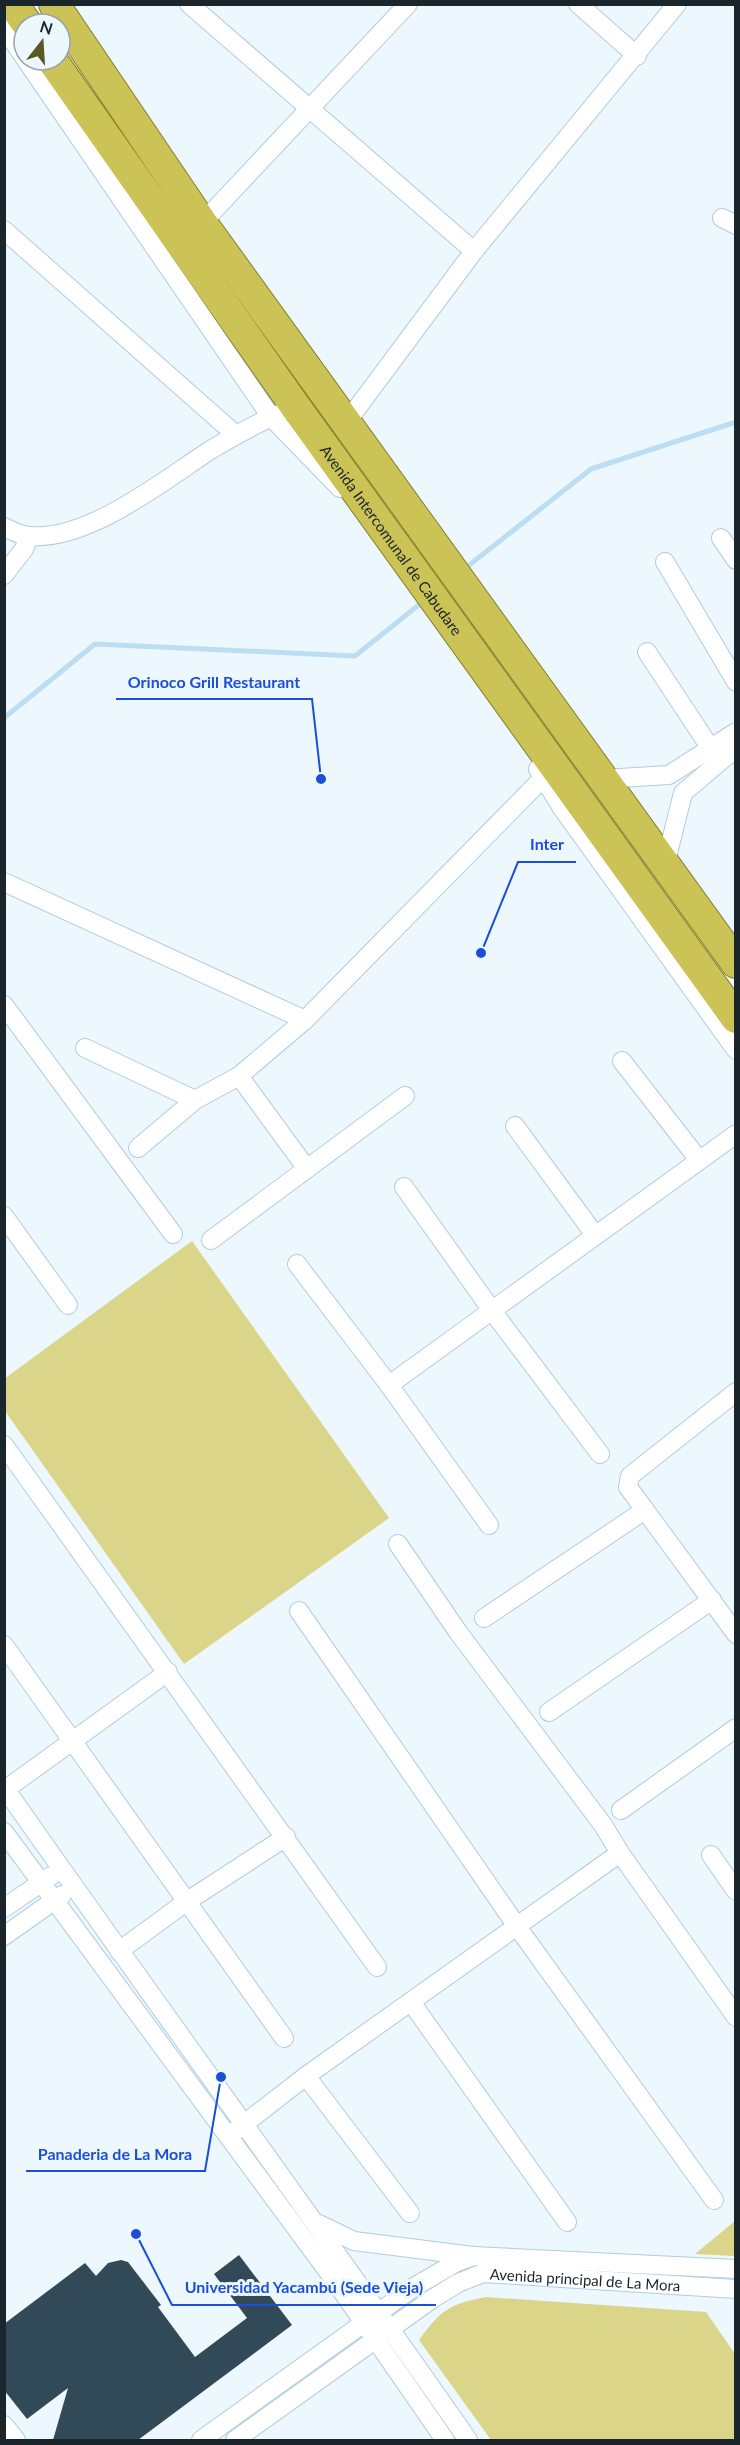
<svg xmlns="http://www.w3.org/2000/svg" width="740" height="2445" font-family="Lato,sans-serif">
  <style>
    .green { fill: #dad588 }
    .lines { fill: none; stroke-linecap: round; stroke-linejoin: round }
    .stream { stroke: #bcddf2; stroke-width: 5 }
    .building { fill: #324957 }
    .minor-casing { stroke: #b2ccde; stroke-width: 20 }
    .trunk-casing { stroke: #85822c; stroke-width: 32 }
    .minor { stroke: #fff; stroke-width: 18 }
    .trunk { stroke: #cbc356; stroke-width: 30 }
    .labels { text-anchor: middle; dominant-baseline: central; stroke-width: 6; stroke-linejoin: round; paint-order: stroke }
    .street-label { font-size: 15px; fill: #1b262c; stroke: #ecf7fe }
    .leader { fill: none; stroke: #1d4ed8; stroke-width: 2 }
    .callout-dot { fill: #1d4ed8; stroke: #ecf7fe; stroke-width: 2 }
    .callout-label { font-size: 16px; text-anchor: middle; font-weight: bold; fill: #1d4ed8; stroke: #ecf7fe; stroke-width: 6; stroke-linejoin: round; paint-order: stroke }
  </style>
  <rect width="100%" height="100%" fill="#ecf7fe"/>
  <path class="green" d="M 192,1241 L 389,1518 L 184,1664 L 5,1411 L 4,1379 Z
    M 735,2221 L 735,2256 L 695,2254 Z
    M 486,2297 L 706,2312 L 735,2354 L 735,2440 L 491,2440 L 419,2340 C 441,2310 449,2304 486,2297 Z"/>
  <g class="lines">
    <path class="stream" d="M 463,570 L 591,469 L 736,422
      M 4,718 L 95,644 L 355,656 L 425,600"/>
  </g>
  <path class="building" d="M 239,2255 L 292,2325 L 138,2440 L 53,2440 L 68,2388 L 27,2419 L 4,2390 L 4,2324 L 85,2263 L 96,2276 L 108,2263 L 121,2260 L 128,2262 L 161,2305 L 158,2307 L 195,2357 L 247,2318 L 214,2274 Z"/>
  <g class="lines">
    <defs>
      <g id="minor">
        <path d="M 189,4 L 474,251"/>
        <path d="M 578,4 L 637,56"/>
        <path d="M 4,28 L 24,57"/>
        <path d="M 26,60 L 271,417 L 340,488"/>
        <path d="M 722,218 L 736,225"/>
        <path d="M 202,223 L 408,4"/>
        <path d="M 4,230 L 236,435"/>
        <path d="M 346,423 L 474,251 L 677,4"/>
        <path d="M 4,527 C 12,531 22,536 30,536 C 89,541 164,480 212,449 C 234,436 257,423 281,413"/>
        <path d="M 721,538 L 736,560"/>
        <path d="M 665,562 L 736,682"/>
        <path d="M 4,575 L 24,549 L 29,536"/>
        <path d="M 647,652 L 717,758"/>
        <path d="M 538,769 L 562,808 L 736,1050"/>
        <path d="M 603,779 L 669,775 L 736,732"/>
        <path d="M 665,865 L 683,793 L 736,748"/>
        <path d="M 4,882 L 305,1020"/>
        <path d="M 4,1005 L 173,1234"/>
        <path d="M 85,1048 L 195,1100"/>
        <path d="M 622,1061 L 699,1160"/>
        <path d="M 239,1076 L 307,1169"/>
        <path d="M 515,1126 L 595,1235"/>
        <path d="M 138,1148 L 195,1100 L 239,1076 L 305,1020 L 543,778"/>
        <path d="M 404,1187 L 493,1312 L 600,1454"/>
        <path d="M 4,1216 L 68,1305"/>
        <path d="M 211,1240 L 405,1096"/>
        <path d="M 297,1264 L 389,1385 L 489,1525"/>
        <path d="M 389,1385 L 736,1134"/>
        <path d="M 736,1392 L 630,1476 L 628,1487 L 736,1634"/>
        <path d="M 4,1445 L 377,1967"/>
        <path d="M 398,1544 L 458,1632 L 603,1825 L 620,1853"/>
        <path d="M 299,1611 L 516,1925 L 714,2200"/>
        <path d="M 484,1618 L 645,1510"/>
        <path d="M 4,1645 L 284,2038"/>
        <path d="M 549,1712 L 712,1600"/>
        <path d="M 4,1787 C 157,2006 316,2221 468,2440"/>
        <path d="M 6,1789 L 168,1672"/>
        <path d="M 621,1810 L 736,1728"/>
        <path d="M 4,1832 L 335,2281 L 445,2440"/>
        <path d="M 711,1855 L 736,1891"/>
        <path d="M 4,1908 L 51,1876"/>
        <path d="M 4,1936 L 62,1895"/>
        <path d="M 119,1951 L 186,1902 L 286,1837"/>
        <path d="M 411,2002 L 567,2222"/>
        <path d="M 306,2076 L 410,2213"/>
        <path d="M 235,2131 L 306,2076 L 620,1853 L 736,2017"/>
        <path d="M 319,2224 L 354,2241 L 473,2256"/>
        <path d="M 4,2425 L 16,2440"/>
        <path d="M 201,2440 L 414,2287 L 457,2262 L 474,2256 L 736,2269"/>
        <path id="s1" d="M 235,2440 L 432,2299 L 458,2283 L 483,2273 L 736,2289"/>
      </g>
      <g id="trunk">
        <path d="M 13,4 L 27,24"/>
        <path d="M 54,4 L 202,223 L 736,963"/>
        <path id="s2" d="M 52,60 L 295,406 L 736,1018"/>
      </g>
    </defs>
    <use href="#minor" class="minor-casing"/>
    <use href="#trunk" class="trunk-casing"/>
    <use href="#minor" class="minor"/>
    <use href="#trunk" class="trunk"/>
  </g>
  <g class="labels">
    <g class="street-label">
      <text stroke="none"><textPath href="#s2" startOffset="588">Avenida Intercomunal de Cabudare</textPath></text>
      <text stroke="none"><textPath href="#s1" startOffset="402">Avenida principal de La Mora</textPath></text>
    </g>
  </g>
  <path class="leader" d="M321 779L312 699H116M481 953L518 862H576M221 2077L205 2171H26M136 2234L172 2305H436"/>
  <g class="callout-dot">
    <circle cx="321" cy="779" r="6"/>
    <circle cx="481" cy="953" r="6"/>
    <circle cx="221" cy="2077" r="6"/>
    <circle cx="136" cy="2234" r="6"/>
  </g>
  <g class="callout-label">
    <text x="214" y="688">Orinoco Grill Restaurant</text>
    <text x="547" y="850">Inter</text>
    <text x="115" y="2160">Panaderia de La Mora</text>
    <text x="304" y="2293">Universidad Yacambú (Sede Vieja)</text>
  </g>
  <rect width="740" height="2445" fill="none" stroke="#1b262c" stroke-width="12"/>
  <g transform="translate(42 42) rotate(17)"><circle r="28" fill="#ecf7fe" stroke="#98a3aa" stroke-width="1.5"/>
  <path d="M0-4.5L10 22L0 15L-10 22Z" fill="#5c5824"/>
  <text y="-9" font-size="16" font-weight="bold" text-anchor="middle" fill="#1b262c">N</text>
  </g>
</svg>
